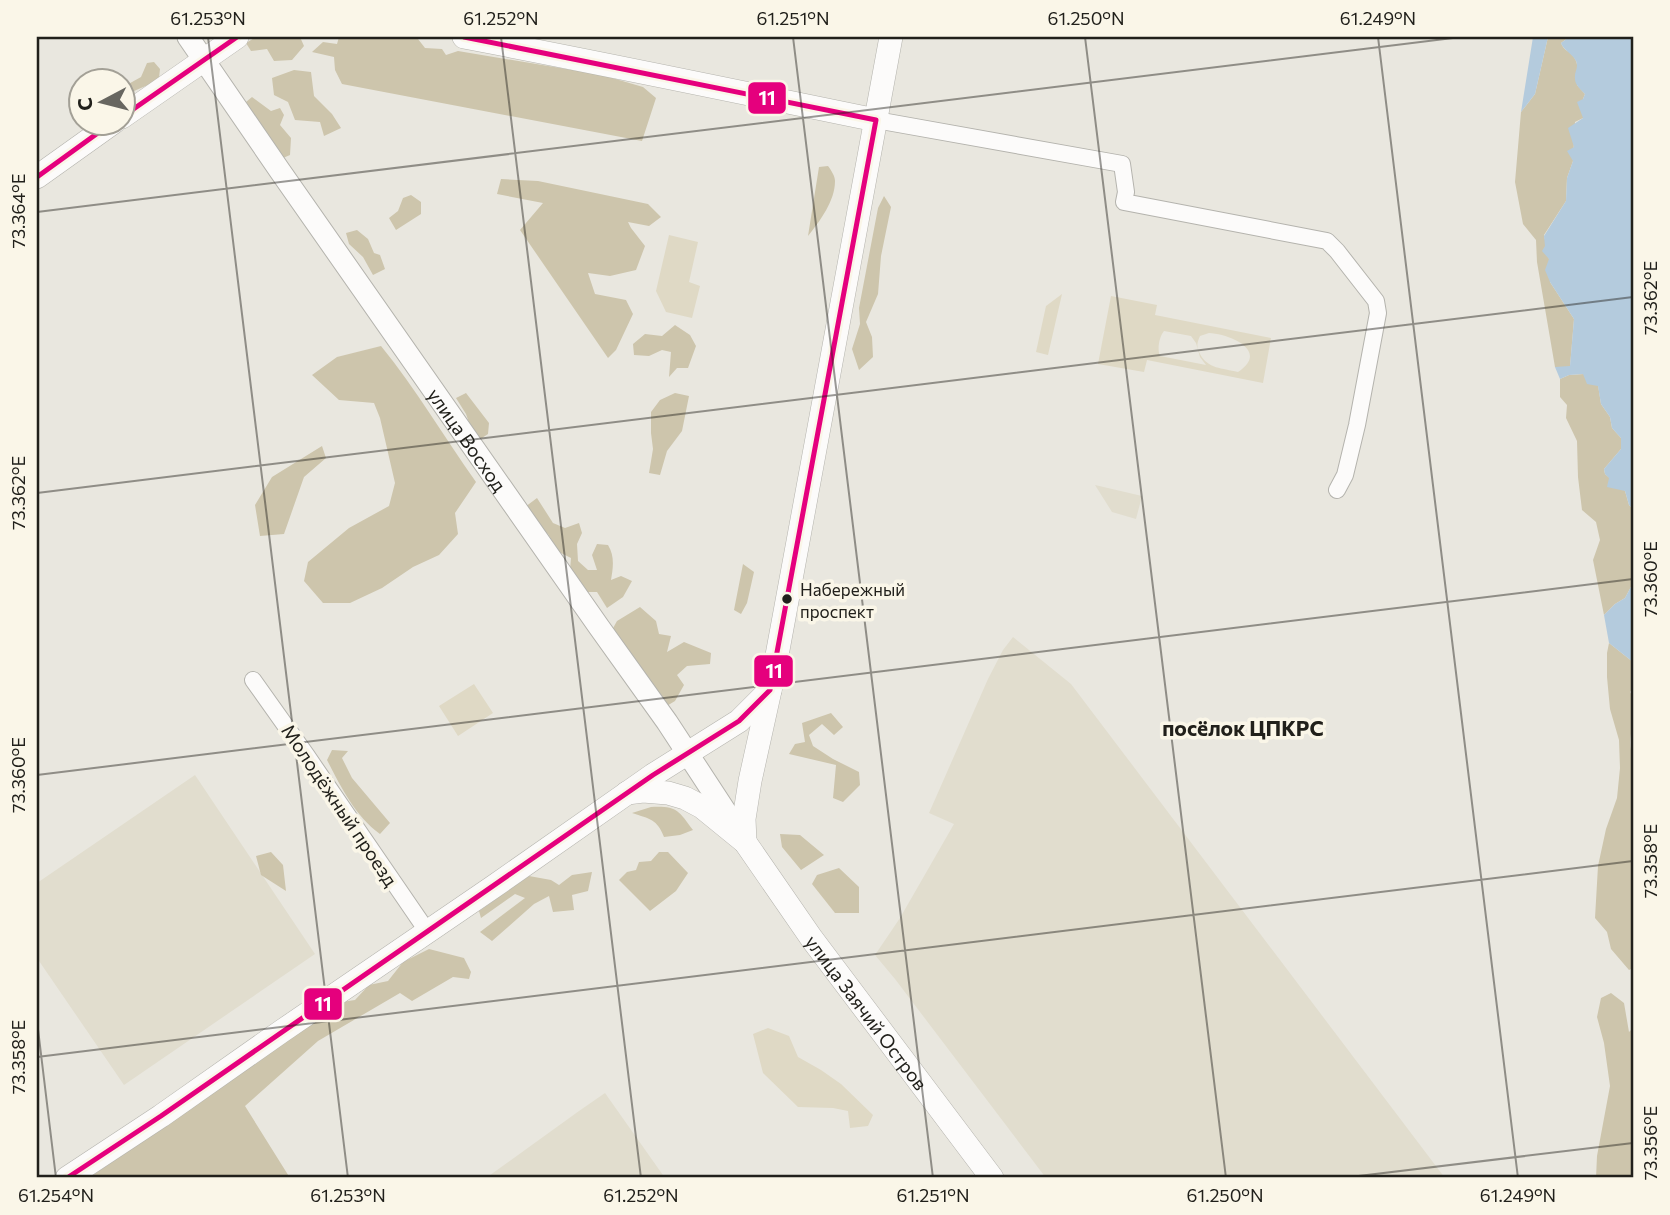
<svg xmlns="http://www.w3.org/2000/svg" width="1670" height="1215" font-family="Commissioner,sans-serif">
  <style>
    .built { fill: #e1ddce }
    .green { fill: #dfd9c5; fill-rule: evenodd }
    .forest { fill: #cdc5ac }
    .water { fill: #b4cbdd }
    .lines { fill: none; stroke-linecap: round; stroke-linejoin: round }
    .minor-casing { stroke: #b4b3ad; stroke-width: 18 }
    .tertiary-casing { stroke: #b4b3ad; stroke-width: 23 }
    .secondary-casing { stroke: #b4b3ad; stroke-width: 24 }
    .minor { stroke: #fcfbfa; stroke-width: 16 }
    .tertiary { stroke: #fcfbfa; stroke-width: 21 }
    .secondary { stroke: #fcfbfa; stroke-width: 23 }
    .bus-1-casing { stroke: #faf6e8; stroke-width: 10 }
    .bus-1 { stroke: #e5007d; stroke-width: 5 }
    .ticks { fill: none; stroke: #21201b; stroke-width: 2; stroke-opacity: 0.45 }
    .bus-dot { fill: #21201b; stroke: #faf6e8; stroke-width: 2.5 }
    .labels { text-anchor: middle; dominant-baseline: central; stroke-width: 7; stroke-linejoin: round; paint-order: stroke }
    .bus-label { font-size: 17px; fill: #21201b; stroke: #faf6e8; text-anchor: start }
    .street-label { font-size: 19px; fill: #21201b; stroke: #faf6e8 }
    .neighbourhood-label { font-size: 21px; font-weight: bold; fill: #21201b; stroke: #faf6e8 }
    .line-badge { stroke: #faf6e8; stroke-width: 2.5 }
    .badge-label { font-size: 19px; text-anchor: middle; font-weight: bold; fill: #fff }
    .neatline { fill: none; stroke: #21201b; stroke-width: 2.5 }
    .ticks-label { font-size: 18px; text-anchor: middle; fill: #21201b }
  </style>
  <rect width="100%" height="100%" fill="#e9e7df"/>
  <path class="built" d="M 1095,485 L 1142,496 L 1136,519 L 1112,512 Z
    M 1013,637 L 1071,684 L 1445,1178 L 1046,1178 L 895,979 L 875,955 L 900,918 L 954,824 L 929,813 L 988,679 L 1003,650 Z
    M 195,775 L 315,954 L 124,1085 L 37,958 L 37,883 Z
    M 605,1093 L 665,1178 L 486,1178 L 579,1111 Z"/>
  <path class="green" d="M 669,235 L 698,242 L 689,282 L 700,286 L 692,318 L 666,312 L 656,291 Z
    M 1062,294 L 1048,355 L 1036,352 L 1046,306 Z
    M 1111,296 L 1157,305 L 1155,315 L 1271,338 L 1263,383 L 1147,360 L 1144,372 L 1098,364 ZM 1164,331 L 1191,336 L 1196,343 L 1200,357 L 1206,365 L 1160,356 C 1157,350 1159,337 1164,331 ZM 1209,333 C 1230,334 1270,351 1238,372 C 1222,368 1208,369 1200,354 C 1196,346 1197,343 1200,336 Z
    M 474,684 L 493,713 L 458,736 L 439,706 Z
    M 768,1028 L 789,1036 L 798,1057 L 821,1070 L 841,1084 L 873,1115 L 868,1126 L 850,1128 L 848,1111 L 833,1108 L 798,1107 L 763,1073 L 753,1034 Z"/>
  <path class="forest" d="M 256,37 L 300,37 L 304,46 L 292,60 L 274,61 L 267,49 L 251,51 L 246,43 Z
    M 339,37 L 409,37 L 418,39 L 425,48 L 442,49 L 446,55 L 458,51 L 602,75 L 643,87 L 656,98 L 642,141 L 342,84 L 335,70 L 334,57 L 312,52 L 323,42 L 337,44 Z
    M 1548,37 L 1569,37 L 1561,43 C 1564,51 1568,50 1573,56 C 1580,64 1577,75 1577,85 L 1585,94 L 1583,99 L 1583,118 L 1575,122 L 1573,161 L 1567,178 L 1566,201 L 1544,235 L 1549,259 L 1550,282 L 1574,319 L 1570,367 L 1555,367 L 1537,262 L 1536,240 L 1523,224 L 1515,182 L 1521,112 L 1535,94 Z
    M 154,62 L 160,69 L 159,78 C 148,87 134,89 123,98 L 123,87 L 141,77 L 147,63 Z
    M 294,70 L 311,72 L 314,96 L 332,114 L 341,128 L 324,136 L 320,122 L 295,120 L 288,102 L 274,95 L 272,78 Z
    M 252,97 L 271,111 L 280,108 L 284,115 L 280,125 L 291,138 L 290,155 L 283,158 L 246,102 Z
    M 828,166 C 831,170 835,176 835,181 C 835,201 820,221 808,236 L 819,167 Z
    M 501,179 L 538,181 L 648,204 L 661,217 L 649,226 L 628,222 L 631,228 L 645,246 L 636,270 L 610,276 L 588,273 L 595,294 L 626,300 L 633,314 L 616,350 L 608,358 L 520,230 L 543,203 L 497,194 Z
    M 411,195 L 421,202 L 421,214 L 396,230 L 389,218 L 398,211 L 403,198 Z
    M 884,196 L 891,207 L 881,256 L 878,294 L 866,322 L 872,337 L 873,357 L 859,370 L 852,349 L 860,324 L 859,308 L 878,208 Z
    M 357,230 L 368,239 L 374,253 L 380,255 L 385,269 L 373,275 L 363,257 L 349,244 L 346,233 Z
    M 675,325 L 690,335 L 696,346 L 688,368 L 677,368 L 669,377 L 671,352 L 662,350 L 649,356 L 634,355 L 633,344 L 645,334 L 662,336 Z
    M 381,346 C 416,389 444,437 476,482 L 455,513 L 458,534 L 439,555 L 413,567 L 382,588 L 350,603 L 323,603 L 304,581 L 308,562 L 349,528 L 389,506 L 395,483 L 380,418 L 374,403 L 339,400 L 312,375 L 337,357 Z
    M 1584,374 L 1598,385 L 1601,404 L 1610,417 L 1612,428 L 1621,438 L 1621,449 L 1604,469 L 1605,474 L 1625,491 L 1629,505 L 1633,509 L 1633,552 L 1631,564 L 1633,583 L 1625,598 L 1615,604 L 1604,615 L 1593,560 L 1600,540 L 1596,522 L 1582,510 L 1578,477 L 1577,441 L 1566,418 L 1567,405 L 1560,397 L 1560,379 L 1569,375 Z
    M 466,393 L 489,423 L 488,434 L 482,438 L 474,437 L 466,414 L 456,398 Z
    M 675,393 L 689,396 L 682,431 L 667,451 L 660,475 L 649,473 L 653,449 L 651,433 L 651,412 L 660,400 Z
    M 322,446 L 326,458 L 304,477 L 284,534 L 260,536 L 255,505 L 272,477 Z
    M 537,498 L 553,523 L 565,528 L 579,523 L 582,533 L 577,544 L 578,561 L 588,570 L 597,570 L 592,555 L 597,544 L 608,545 C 615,556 613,568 611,580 L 621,576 L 632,581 L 623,597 L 607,608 L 597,592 L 585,592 L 570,570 L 571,558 L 559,552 L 548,534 L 539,529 L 525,507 Z
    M 743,564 L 754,572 L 747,603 L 741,614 L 734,610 Z
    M 640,607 L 656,621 L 659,634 L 671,636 L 667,652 L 684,642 L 711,653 L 710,664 L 687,666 L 677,675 L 684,685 L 675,701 L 665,707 L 612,630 L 617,621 Z
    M 1609,643 L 1633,662 L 1633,688 L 1630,692 C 1642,709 1624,738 1633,756 L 1633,968 L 1629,970 L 1611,949 L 1607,932 L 1595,918 L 1598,866 L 1606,829 L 1617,798 L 1620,768 L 1619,740 L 1610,709 L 1607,677 L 1607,653 Z
    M 831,713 L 843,727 L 834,735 L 822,724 L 809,735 L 813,746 L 833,759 L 859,772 L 860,785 L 843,802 L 833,798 L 836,765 L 789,754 L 795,744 L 805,742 L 802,723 Z
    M 332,750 L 348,751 L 342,758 L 352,778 L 390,823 L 380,834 C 355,816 341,787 327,760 Z
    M 651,807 C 677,806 678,810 693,830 L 680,835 L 664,837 C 657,819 650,819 632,813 Z
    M 780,834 L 800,835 L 824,855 L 801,870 L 782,847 Z
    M 271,852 L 283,865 L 286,891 L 261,875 L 256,856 Z
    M 659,852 L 668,852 L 688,873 L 676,891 L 650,911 L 619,880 L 627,872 L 636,870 L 639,862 L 651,861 Z
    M 839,868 L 859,887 L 859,913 L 835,913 L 812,884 L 817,875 Z
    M 592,872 L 588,891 L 572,895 L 574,910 L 553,912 L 549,896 L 534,904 L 492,941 L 480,932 L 525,898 L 515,894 L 481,918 L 479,911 L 529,876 L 551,880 L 559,885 L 572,875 Z
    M 429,949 L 464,958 L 471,972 L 469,979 L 453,977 L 412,1001 L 400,993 L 318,1041 L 245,1106 L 290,1178 L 89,1178 L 335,1003 L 355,1000 L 369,985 L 388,981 L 403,962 Z
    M 1611,993 L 1624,1003 L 1629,1032 L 1633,1028 L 1633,1178 L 1596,1178 L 1597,1156 L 1610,1086 L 1604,1043 L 1597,1017 L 1601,998 Z"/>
  <path class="water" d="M 1533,37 L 1548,37 L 1535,94 L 1521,112 Z
    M 1569,37 L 1633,37 L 1633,509 L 1629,505 L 1625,491 L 1607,487 L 1609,478 L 1605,474 L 1604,469 L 1621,449 L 1621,438 L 1612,428 L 1610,417 L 1601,404 L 1598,386 L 1587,384 L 1583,374 L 1569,375 L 1560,379 L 1555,367 L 1570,366 L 1574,319 L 1550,282 L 1545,270 L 1549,259 L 1542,251 L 1545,246 L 1544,236 L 1566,201 L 1567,178 L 1573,161 L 1567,151 L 1574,147 L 1568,128 L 1583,118 L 1577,102 L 1583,99 L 1585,94 C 1581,90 1575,85 1575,79 C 1574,71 1579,69 1576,61 C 1572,53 1564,51 1561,43 Z
    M 1633,583 L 1633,662 L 1609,643 L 1604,615 L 1615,604 L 1625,598 Z"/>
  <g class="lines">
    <defs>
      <path id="minor" d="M 876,120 L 1122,164 L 1126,192 L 1124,202 L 1327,241 L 1337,251 L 1376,301 L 1378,313 L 1357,425 L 1345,475 L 1337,490
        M 253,680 L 307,756 L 427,931"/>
      <g id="tertiary">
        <path id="s1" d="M 188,37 L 280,171 L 599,627 L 667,722 L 739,832"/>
      </g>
      <g id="secondary">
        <path d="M 464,37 C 602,63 739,92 876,120"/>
        <path d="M 122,117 L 237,37"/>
        <path d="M 37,177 L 114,122"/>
        <path id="s2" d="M 627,793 L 643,791 L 668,793 L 685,798 L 702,807 L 745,842 L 812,939 L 992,1178"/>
        <path d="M 745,842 L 744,819 L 750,781 L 773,677 L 891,37"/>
        <path d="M 67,1178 L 161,1116 L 282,1031 L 493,887 L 653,775 L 739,721 L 770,690"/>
      </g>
    </defs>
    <use href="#minor" class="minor-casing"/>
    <use href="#tertiary" class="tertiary-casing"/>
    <use href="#secondary" class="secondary-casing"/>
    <use href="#minor" class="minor"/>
    <use href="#tertiary" class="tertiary"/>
    <use href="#secondary" class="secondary"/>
    <defs>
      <path id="bus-1" d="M 122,117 L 237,37
        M 37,177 L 113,122
        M 67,1178 L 161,1116 L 653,775 L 739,721 L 770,690 L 876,120 L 464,37"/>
    </defs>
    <use href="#bus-1" class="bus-1-casing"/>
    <use href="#bus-1" class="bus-1"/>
  </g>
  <path class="ticks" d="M 208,37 L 348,1178M 501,37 L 641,1178M 793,37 L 933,1178M 1085,37 L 1226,1178M 1378,37 L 1518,1178M 37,212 L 1461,37M 37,493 L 1633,297M 37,775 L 1633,579M 37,1021 L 56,1178M 37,1057 L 1633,861M 1342,1178 L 1633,1143"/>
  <circle class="bus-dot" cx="787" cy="599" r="6"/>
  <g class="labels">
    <g class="bus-label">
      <text x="800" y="589">Набережный<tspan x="800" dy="22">проспект</tspan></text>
    </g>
    <g class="street-label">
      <text stroke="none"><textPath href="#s1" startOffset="490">улица Восход</textPath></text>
      <text transform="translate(340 805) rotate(56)">Молодёжный проезд</text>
      <text stroke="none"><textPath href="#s2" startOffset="343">улица Заячий Остров</textPath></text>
    </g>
    <g class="neighbourhood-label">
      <text x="1243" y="727">посёлок ЦПКРС</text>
    </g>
  </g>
  <g class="line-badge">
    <rect x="747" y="81" width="40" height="34" rx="7" fill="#e5007d"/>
    <rect x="753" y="654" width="41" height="34" rx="7" fill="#e5007d"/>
    <rect x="303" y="987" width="40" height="34" rx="7" fill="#e5007d"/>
  </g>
  <g class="badge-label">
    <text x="767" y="105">11</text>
    <text x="774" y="678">11</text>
    <text x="323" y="1011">11</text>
  </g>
  <rect width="1670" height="1215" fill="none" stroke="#faf6e8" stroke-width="77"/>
  <g transform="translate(102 102) rotate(263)"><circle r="33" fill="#faf6e8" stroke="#a3a096" stroke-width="2"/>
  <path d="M0-5L12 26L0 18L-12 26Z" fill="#676660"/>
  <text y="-10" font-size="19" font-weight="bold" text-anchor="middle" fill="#21201b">С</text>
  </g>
  <rect x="38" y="38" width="1594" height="1138" class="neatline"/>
  <g class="ticks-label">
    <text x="208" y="25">61.253°N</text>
    <text x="501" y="25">61.252°N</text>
    <text x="793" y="25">61.251°N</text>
    <text x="1086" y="25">61.250°N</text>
    <text x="1378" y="25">61.249°N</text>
    <text transform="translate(19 211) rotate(-90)" y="6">73.364°E</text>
    <text transform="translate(1651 298) rotate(-90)" y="6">73.362°E</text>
    <text transform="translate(19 493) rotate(-90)" y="6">73.362°E</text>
    <text transform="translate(1651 579) rotate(-90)" y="6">73.360°E</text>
    <text transform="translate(19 775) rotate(-90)" y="6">73.360°E</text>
    <text transform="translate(1651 861) rotate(-90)" y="6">73.358°E</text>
    <text transform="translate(19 1057) rotate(-90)" y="6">73.358°E</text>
    <text transform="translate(1651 1143) rotate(-90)" y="6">73.356°E</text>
    <text x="56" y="1202">61.254°N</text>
    <text x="348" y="1202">61.253°N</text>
    <text x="641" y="1202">61.252°N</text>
    <text x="933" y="1202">61.251°N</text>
    <text x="1225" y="1202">61.250°N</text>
    <text x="1518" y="1202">61.249°N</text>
  </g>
</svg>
